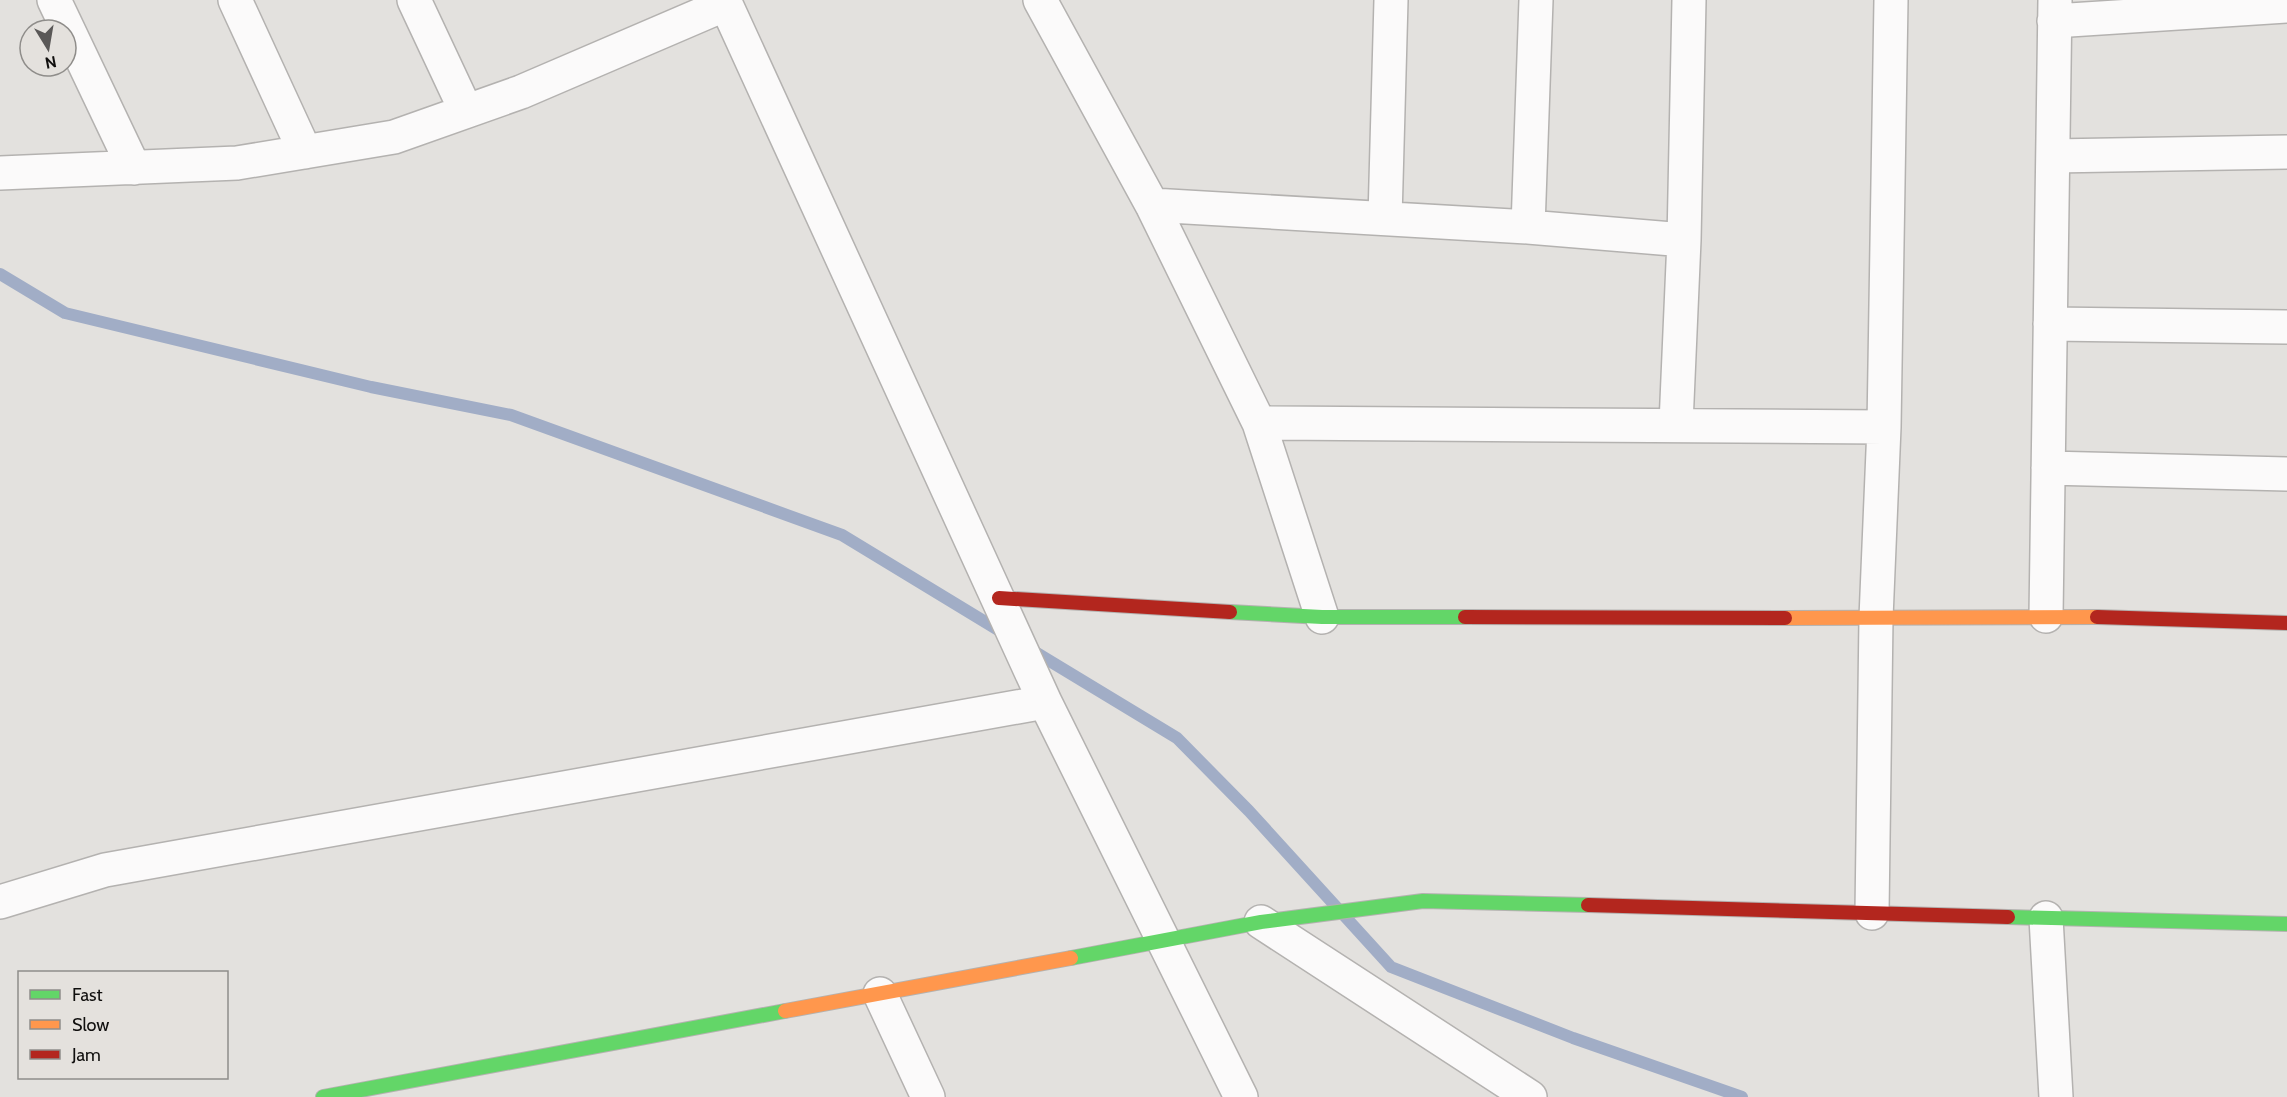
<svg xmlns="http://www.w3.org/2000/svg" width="2287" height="1097" font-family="Cabin,sans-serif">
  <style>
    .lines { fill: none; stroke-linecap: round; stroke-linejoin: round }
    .stream { stroke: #a1adc6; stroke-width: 12 }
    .street-casing { stroke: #b4b2b0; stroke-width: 36 }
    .fast-casing { stroke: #b4b2b0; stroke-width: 16 }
    .slow-casing { stroke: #b4b2b0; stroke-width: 16 }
    .jam-casing { stroke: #b4b2b0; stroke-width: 16 }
    .street { stroke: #fbfafa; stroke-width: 33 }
    .fast { stroke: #63d668; stroke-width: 14 }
    .slow { stroke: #ff974d; stroke-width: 14 }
    .jam { stroke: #b3261e; stroke-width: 14 }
  </style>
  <rect width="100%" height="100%" fill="#e3e1de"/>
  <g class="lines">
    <path class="stream" d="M 0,274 L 65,313 L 371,387 L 511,415 L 842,535 L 1005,634
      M 1030,649 L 1177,738 L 1249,811 L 1391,967 L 1573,1038 L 1742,1097"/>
    <defs>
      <path id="street" d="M 54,0 L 134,168
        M 235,0 L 305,152
        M 414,0 L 466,111
        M 724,0 L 1045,702 L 1241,1097
        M 1040,0 L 1152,205 L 1259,423 L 1322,617
        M 2054,21 L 2287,6
        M 2053,156 L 2287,152
        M 0,173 L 237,163 L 394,137 L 521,92 L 726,4
        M 1152,205 L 1528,227 L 1684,240 L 1676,424
        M 1385,218 L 1391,0
        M 1528,227 L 1536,0
        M 1684,240 L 1689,0
        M 2050,324 L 2287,327
        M 1259,423 L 1884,427
        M 2048,468 L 2287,474
        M 2046,616 L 2055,0
        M 0,902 L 105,870 L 1045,702
        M 1872,913 L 1876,618 L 1884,427 L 1891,0
        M 2046,918 L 2056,1097
        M 1261,922 L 1530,1097
        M 880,994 L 928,1097"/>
      <path id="fast" d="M 1230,612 L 1322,617 L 1465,617
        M 2008,917 L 2287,924
        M 1071,958 L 1261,922 L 1423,901 L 1588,905
        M 323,1097 L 785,1011"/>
      <path id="slow" d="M 1785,618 L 2097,617
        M 785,1011 L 1071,958"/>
      <path id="jam" d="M 999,598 L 1230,612
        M 1465,617 L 1785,618
        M 2097,617 L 2287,623
        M 1588,905 L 2008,917"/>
    </defs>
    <use href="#street" class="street-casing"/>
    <use href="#fast" class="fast-casing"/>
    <use href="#slow" class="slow-casing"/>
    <use href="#jam" class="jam-casing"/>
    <use href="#street" class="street"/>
    <use href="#fast" class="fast"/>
    <use href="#slow" class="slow"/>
    <use href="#jam" class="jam"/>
  </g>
  <rect x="18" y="971" width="210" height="108" fill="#e4e1dd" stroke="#8f8d8a" stroke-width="1.5"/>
  <rect x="30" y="990" width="30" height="9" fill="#63d668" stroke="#8f8d8a" stroke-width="1.5"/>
  <text x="72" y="1001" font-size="18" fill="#100f0e">Fast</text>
  <rect x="30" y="1020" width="30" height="9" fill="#ff974d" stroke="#8f8d8a" stroke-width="1.5"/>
  <text x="72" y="1031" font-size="18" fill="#100f0e">Slow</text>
  <rect x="30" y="1050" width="30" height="9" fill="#b3261e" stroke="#8f8d8a" stroke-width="1.5"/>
  <text x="72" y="1061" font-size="18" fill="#100f0e">Jam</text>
  <g transform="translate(48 48) rotate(169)"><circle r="28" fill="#e4e1dd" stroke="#8f8d8a" stroke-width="1.5"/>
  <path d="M0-4.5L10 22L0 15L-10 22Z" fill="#5a5857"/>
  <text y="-9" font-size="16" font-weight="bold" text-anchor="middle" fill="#100f0e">N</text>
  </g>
</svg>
